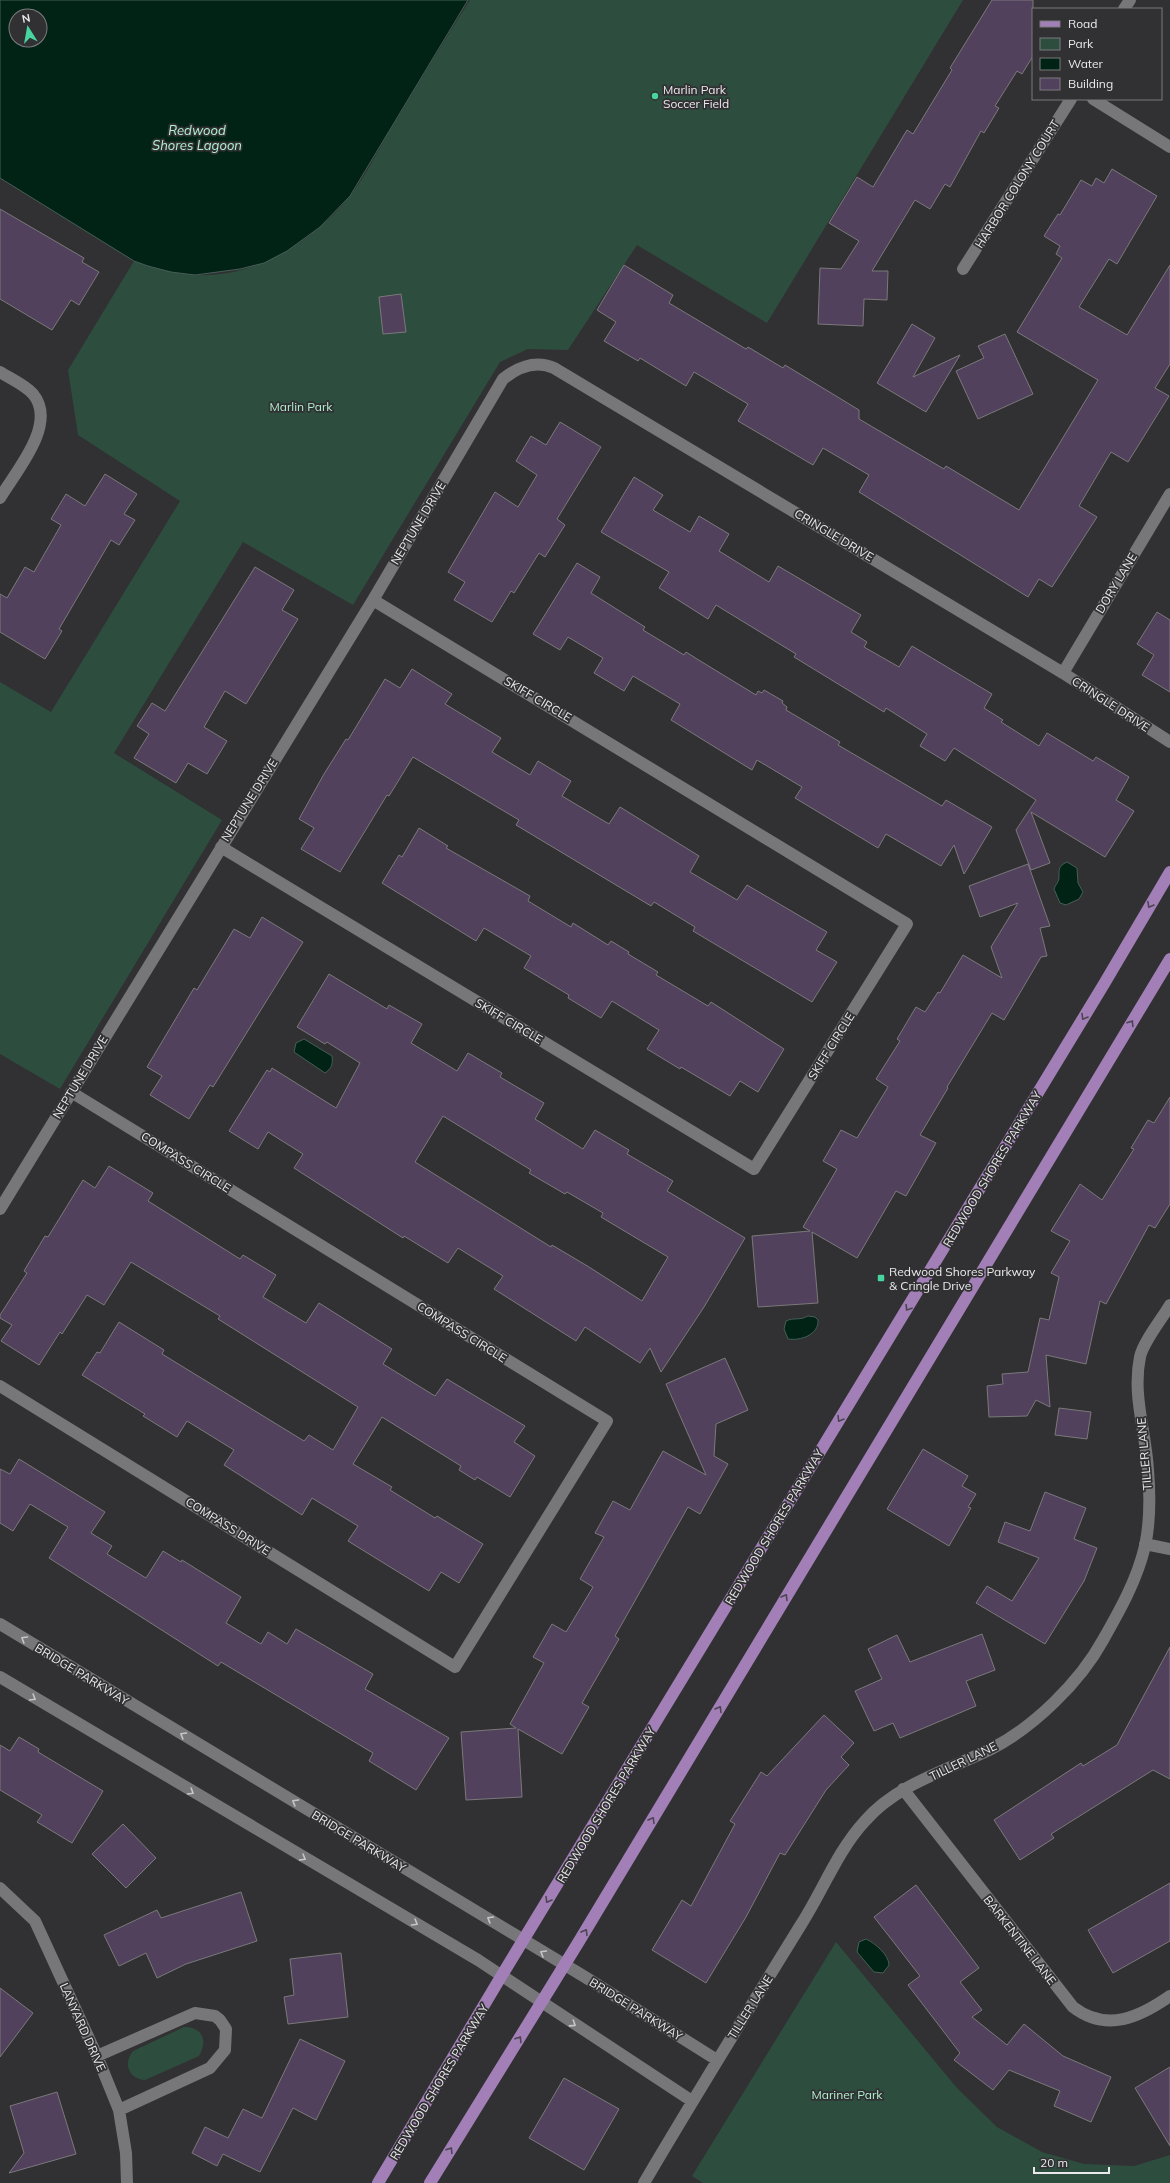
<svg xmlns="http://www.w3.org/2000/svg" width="1170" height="2183" font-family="Mulish,sans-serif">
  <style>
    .green { fill: #2d4d3f }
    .water { fill: #002316; stroke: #465e56; fill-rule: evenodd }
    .building { fill: #52415c; stroke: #7a797b; fill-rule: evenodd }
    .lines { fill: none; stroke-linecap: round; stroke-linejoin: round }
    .minor { stroke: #777678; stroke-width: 12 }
    .major { stroke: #a280b7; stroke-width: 12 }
    .oneway { stroke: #4d4453 }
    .oneway2 { stroke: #c8c6c8 }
    .poi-dot { fill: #47d49e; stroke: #313032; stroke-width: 1.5 }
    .labels { text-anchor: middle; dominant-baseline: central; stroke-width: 3.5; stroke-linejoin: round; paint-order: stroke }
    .poi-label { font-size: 12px; fill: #eae9eb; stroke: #313032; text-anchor: start }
    .street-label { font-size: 12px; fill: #eae9eb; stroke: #313032 }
    .park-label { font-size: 12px; fill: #b0f1d2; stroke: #313032 }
    .water-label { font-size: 13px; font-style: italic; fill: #b2f3d4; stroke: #313032 }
  </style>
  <rect width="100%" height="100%" fill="#313032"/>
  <path class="green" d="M 470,0 L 963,0 L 767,323 L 637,245 L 568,350 L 528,349 L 500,362 L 353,605 L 243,542 L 114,753 L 222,820 L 60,1089 L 0,1054 L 0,682 L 51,712 L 180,501 L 78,435 L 68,370 L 134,261 C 153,268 173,273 193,275 C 254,279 313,242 350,196 C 366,176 380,146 394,124 C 419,82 444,41 470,0 Z
    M 836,1942 L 957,2088 L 997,2127 L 1042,2152 L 1084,2164 L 1134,2166 L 1170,2155 L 1170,2183 L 703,2183 L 692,2176 Z
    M 184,2027 C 203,2027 208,2041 199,2056 L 145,2080 C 128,2079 123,2063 133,2051 Z"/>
  <path class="water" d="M 0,0 L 468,0 L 350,196 L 320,227 L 287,251 L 264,263 L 240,269 L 195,275 L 171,272 L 148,266 L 134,261 L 0,178 ZM 16,16 L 40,16 L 40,40 L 16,40 Z
    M 1067,862 L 1077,868 L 1078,883 L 1083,892 L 1079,899 L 1066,905 L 1060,903 L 1054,889 C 1055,885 1059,882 1059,878 C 1059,870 1058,866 1067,862 Z
    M 304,1039 L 332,1056 C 333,1064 332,1068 325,1073 L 294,1052 L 296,1043 Z
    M 808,1316 L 815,1317 L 818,1320 C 819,1335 800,1341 788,1339 L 784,1329 L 786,1321 C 794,1317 799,1321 808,1316 Z
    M 866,1939 C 875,1943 889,1955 889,1965 L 883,1973 L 874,1972 L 857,1952 L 859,1942 Z"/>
  <path class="building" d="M 992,0 L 1033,0 L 1033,56 L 1022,74 L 1017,71 L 995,106 L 999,108 L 984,133 L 981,131 L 950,187 L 945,184 L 930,209 L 915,200 L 872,271 L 888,271 L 887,300 L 864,299 L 863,326 L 818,324 L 820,268 L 841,269 L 859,241 L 829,223 L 857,177 L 873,187 L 907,130 L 913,134 L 952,70 L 950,68 Z
    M 1112,169 L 1157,196 L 1117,264 L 1109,259 L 1079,307 L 1127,335 L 1170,265 L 1170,364 L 1155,388 L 1169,396 L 1128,462 L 1111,452 L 1079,506 L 1097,517 L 1052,587 L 1039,579 L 1028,597 L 859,492 L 869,475 L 823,448 L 813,465 L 738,421 L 748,404 L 694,372 L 686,386 L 640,358 L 638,361 L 604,341 L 616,322 L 597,310 L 624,265 L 673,295 L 669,303 L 746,349 L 748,347 L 783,368 L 785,365 L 859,410 L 859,419 L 944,469 L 946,466 L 1019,510 L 1098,380 L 1017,332 L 1062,258 L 1056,254 L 1060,246 L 1044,236 L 1058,214 L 1060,215 L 1081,180 L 1092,186 L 1096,178 L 1104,183 Z
    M 0,209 L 84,258 L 82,262 L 99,272 L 79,305 L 71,300 L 52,330 L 0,299 Z
    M 401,294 L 406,332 L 383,334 L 379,297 Z
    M 912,324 L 935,338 L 913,377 L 960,355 L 926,412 L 877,383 Z
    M 1005,334 L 1033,394 L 978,419 L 956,371 L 984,358 L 978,346 Z
    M 560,422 L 601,447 L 557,519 L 565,525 L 545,557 L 539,553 L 514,593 L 511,591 L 492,622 L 454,600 L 465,582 L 448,572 L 495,492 L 518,507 L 537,475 L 516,461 L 531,436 L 546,445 Z
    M 105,474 L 137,494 L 124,514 L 135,520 L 119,545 L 111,540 L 59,629 L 62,631 L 45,659 L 0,632 L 0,594 L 7,598 L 25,567 L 34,572 L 61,525 L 51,519 L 66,494 L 85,506 Z
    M 634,477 L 663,495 L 653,510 L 690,532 L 699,516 L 729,534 L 719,551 L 769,582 L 778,566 L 861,615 L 851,632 L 867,642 L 864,647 L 899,667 L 912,646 L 992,694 L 984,708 L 1003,720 L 1001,722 L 1039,746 L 1047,733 L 1093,761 L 1096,757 L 1129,777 L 1116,800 L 1134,811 L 1105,857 L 1031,812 L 1050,863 L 1031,870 L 1016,830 L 1036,800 L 954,748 L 945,761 L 920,746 L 927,734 L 886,708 L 884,712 L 794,657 L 796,654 L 716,605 L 708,619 L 659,588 L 669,572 L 601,532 Z
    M 577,563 L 600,577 L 591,593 L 645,627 L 643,630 L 684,655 L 686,652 L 697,659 L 756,695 L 758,691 L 762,693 L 764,690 L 783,701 L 782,703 L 787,707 L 786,710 L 840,742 L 838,745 L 942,806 L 946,800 L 992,827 L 964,874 L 954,845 L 941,866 L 886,834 L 878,848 L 795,798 L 802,787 L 757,760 L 752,770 L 671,720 L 680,704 L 633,676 L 624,691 L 594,673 L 603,658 L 568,637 L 560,650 L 533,634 Z
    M 255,567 L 294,590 L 282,610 L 298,619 L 246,704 L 225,691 L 204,727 L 227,741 L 207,774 L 188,763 L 176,783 L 134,758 L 149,734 L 137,726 L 152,703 L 165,711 Z
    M 1157,612 L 1170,620 L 1170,692 L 1142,675 L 1154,655 L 1137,644 Z
    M 412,669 L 452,694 L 445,704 L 501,738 L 492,752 L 530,775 L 538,761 L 571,781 L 562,796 L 609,824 L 620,807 L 699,856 L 690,872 L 737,900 L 747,885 L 827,932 L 816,950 L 837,962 L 812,1002 L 693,931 L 695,927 L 654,902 L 651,906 L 516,825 L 519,820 L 413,757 L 389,796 L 387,795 L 340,872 L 301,849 L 314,828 L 299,819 L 324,774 L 346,739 L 348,740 L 385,679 L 400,688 Z
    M 419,828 L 448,846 L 446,848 L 530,896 L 528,901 L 571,927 L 573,923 L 608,945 L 611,941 L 629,952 L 628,954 L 658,972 L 656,975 L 708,1006 L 711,1002 L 784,1049 L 758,1092 L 740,1081 L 730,1096 L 681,1067 L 680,1069 L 647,1049 L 659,1030 L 612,1001 L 601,1018 L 568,998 L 569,995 L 524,968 L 531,956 L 484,928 L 476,941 L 382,883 L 399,855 L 402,857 Z
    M 1028,864 L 1050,926 L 1040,928 L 1047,956 L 1041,957 L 1004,1020 L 992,1013 L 947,1087 L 948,1088 L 920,1135 L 936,1143 L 906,1196 L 896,1191 L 857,1258 L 812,1232 L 818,1303 L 758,1307 L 752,1236 L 810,1231 L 803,1227 L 837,1169 L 823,1161 L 841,1130 L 857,1138 L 888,1087 L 876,1079 L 900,1041 L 897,1039 L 916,1007 L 925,1012 L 938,992 L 940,993 L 963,955 L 1002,978 L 991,947 L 1018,903 L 980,917 L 969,886 Z
    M 262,917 L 303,942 L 213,1087 L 210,1085 L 189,1119 L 150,1095 L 162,1076 L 147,1067 L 194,988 L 197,990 L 234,929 L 250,938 Z
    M 329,974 L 387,1009 L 389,1005 L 422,1024 L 411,1043 L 457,1071 L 468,1053 L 502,1073 L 500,1077 L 544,1103 L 535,1119 L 583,1149 L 595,1130 L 629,1150 L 627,1154 L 673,1181 L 667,1191 L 745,1238 L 704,1307 L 661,1372 L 650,1348 L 640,1363 L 585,1327 L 576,1341 L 494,1289 L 503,1276 L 458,1248 L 448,1263 L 404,1236 L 403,1238 L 294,1168 L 303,1154 L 268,1132 L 258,1149 L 229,1131 L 267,1070 L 270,1072 L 272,1068 L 336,1108 L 360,1063 L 327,1042 L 325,1044 L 297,1027 ZM 443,1116 L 531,1170 L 529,1173 L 565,1194 L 567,1192 L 603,1213 L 601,1217 L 668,1257 L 642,1301 L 589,1267 L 552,1245 L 551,1247 L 415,1162 Z
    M 1170,1097 L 1170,1204 L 1155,1228 L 1149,1225 L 1106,1304 L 1100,1301 L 1086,1364 L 1046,1355 L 1050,1407 L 1036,1400 L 1027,1416 L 989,1417 L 987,1386 L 1003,1384 L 1002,1374 L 1028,1372 L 1040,1318 L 1049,1320 L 1059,1277 L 1051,1273 L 1070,1241 L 1051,1231 L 1080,1184 L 1102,1200 L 1134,1149 L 1131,1148 L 1148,1120 L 1154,1123 Z
    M 109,1166 L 153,1193 L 148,1201 L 240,1259 L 243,1255 L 276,1275 L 263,1297 L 306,1323 L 319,1303 L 392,1349 L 383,1364 L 435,1396 L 447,1379 L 525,1426 L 514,1442 L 535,1456 L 510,1497 L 477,1477 L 475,1480 L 459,1470 L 461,1466 L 382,1417 L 353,1464 L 392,1487 L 390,1490 L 435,1518 L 437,1516 L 483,1544 L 459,1583 L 441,1572 L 429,1591 L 348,1541 L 358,1526 L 312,1498 L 302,1515 L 224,1465 L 234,1450 L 187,1421 L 177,1437 L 143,1416 L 145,1414 L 82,1375 L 97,1352 L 100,1353 L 119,1322 L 164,1350 L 162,1354 L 304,1441 L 309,1435 L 333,1450 L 358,1407 L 218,1319 L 220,1316 L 131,1262 L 104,1305 L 87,1295 L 62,1334 L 60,1332 L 39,1365 L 1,1341 L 12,1325 L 0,1318 L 0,1315 L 27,1273 L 24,1271 L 45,1236 L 48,1237 L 83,1180 L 95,1188 Z
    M 725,1358 L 748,1410 L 716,1424 L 714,1456 L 728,1464 L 700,1514 L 688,1507 L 615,1636 L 619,1639 L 582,1703 L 589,1707 L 562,1754 L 518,1729 L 522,1797 L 466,1800 L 461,1732 L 516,1728 L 510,1724 L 544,1663 L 533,1657 L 552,1624 L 566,1632 L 593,1587 L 580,1579 L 604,1537 L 595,1533 L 613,1501 L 630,1510 L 663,1451 L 706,1475 L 666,1384 Z
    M 1059,1408 L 1091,1412 L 1087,1439 L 1055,1435 Z
    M 923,1449 L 968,1476 L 962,1486 L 976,1494 L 968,1507 L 971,1508 L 949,1546 L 887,1509 Z
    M 19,1459 L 105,1512 L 91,1533 L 112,1546 L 107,1554 L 146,1578 L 163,1551 L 181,1562 L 182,1560 L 241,1597 L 226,1623 L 261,1644 L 268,1632 L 287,1644 L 296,1629 L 373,1674 L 365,1689 L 449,1738 L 416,1790 L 369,1761 L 373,1753 L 221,1662 L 218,1666 L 49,1558 L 68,1527 L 30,1504 L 13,1531 L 0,1523 L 0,1469 L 10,1474 Z
    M 1045,1492 L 1086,1508 L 1074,1539 L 1097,1548 L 1084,1581 L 1045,1644 L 976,1603 L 987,1586 L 1012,1601 L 1039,1558 L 998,1542 L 1005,1522 L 1030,1531 Z
    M 982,1634 L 995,1670 L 966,1681 L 976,1706 L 900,1738 L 893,1723 L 874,1731 L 855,1691 L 882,1679 L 868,1649 L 897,1635 L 910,1662 Z
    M 1170,1647 L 1170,1779 L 1153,1770 L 1051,1834 L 1054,1838 L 1020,1860 L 994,1820 L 1081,1763 L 1083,1766 L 1117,1745 Z
    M 824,1715 L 854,1743 L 841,1757 L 849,1765 L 826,1790 L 785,1855 L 780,1853 L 746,1917 L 706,1983 L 652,1950 L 682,1900 L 691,1906 L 735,1824 L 730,1821 L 761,1772 L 767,1776 Z
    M 19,1737 L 39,1749 L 38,1752 L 103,1791 L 72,1843 L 37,1822 L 42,1815 L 0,1790 L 0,1745 L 10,1751 Z
    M 123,1824 L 156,1858 L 126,1888 L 92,1854 Z
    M 1170,1883 L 1170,1941 L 1113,1973 L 1088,1930 Z
    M 916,1885 L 979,1968 L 960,1982 L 982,2010 L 972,2017 L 1007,2045 L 1024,2024 L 1063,2056 L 1111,2077 L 1091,2122 L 1054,2106 L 1060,2091 L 1009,2070 L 993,2090 L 954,2060 L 960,2053 L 908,1985 L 920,1976 L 874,1917 Z
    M 241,1892 L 257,1941 L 186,1964 L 157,1978 L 146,1953 L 119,1966 L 104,1935 L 157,1910 L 161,1918 Z
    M 341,1953 L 348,2017 L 288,2024 L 284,1997 L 294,1995 L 290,1959 Z
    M 0,1988 L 33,2013 L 0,2057 Z
    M 300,2039 L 345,2061 L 316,2120 L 293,2108 L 260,2172 L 223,2154 L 217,2166 L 192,2153 L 205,2127 L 228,2138 L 243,2109 L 262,2118 Z
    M 1170,2067 L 1170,2146 L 1135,2088 Z
    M 564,2078 L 619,2109 L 584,2170 L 529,2138 Z
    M 57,2092 L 76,2154 L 9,2173 L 24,2153 L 10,2106 Z"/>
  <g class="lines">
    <path class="minor" d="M 1124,9 L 1130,0
      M 1093,99 L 1170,147
      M 963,269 L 1071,99
      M 0,372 C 11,379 25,385 33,394 C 58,424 16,471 0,498
      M 1063,673 L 1170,494
      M 221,847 L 754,1169 L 907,924 L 373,600
      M 0,1209 L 373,600 L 503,379 C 518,367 536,360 554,368 L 1063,673 L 1170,742
      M 0,1386 L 455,1667 L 607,1421 L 71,1092
      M 1145,1544 L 1170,1549
      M 0,1624 L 585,1977 L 717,2060
      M 0,1677 L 478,1960 L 692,2101
      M 903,1789 L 1073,2007 C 1107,2033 1140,2017 1170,1996
      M 0,1888 L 35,1921 L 97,2056 L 119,2110 L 126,2153 L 127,2183
      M 97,2056 L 195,2013 L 215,2016 L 220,2020 L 226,2029 L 225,2050 L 210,2068 L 119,2110
      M 644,2183 C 695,2096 749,2009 802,1923 C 823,1890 838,1850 865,1821 C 897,1784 948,1770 991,1749 C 1034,1727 1080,1682 1103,1640 C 1120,1610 1137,1580 1145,1546 C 1150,1523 1150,1494 1148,1470 C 1146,1433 1132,1395 1140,1357 C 1143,1342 1162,1319 1170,1305"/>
    <path class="major" d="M 378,2183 L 502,1975 L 1104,984 L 1170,872
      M 430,2183 L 578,1943 L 1170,959"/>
  </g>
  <defs><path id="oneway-chevron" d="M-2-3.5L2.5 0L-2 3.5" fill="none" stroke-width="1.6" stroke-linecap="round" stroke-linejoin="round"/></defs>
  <g class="oneway">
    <use href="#oneway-chevron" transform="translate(1150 905) rotate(120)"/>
    <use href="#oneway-chevron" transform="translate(1084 1017) rotate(121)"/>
    <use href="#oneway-chevron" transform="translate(1131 1023) rotate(-58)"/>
    <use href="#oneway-chevron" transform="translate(908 1308) rotate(122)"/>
    <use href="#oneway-chevron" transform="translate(840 1419) rotate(121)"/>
    <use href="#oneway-chevron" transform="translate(785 1597) rotate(-59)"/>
    <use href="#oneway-chevron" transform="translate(719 1709) rotate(-59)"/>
    <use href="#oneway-chevron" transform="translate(652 1820) rotate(-59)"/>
    <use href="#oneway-chevron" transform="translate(548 1900) rotate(121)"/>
    <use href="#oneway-chevron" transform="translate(585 1932) rotate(-59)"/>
    <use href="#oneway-chevron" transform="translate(519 2039) rotate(-58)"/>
    <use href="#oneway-chevron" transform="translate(450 2150) rotate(-58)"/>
  </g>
  <g class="oneway2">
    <use href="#oneway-chevron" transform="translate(24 1639) rotate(-149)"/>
    <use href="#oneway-chevron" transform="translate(33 1698) rotate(31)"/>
    <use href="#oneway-chevron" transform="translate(183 1735) rotate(-149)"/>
    <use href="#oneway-chevron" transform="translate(191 1792) rotate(31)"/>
    <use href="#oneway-chevron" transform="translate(295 1802) rotate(-149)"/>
    <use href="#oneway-chevron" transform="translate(303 1858) rotate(30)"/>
    <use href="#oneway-chevron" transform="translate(490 1919) rotate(-149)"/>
    <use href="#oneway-chevron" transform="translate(415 1923) rotate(30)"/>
    <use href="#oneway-chevron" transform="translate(543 1953) rotate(-150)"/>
    <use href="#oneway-chevron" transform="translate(573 2024) rotate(33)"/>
  </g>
  <g class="poi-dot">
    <circle cx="655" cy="96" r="4"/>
    <rect x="877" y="1274" width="8" height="8" rx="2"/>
  </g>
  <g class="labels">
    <g class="poi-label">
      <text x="663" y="89">Marlin Park<tspan x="663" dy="14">Soccer Field</tspan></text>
      <text x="889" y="1271">Redwood Shores Parkway<tspan x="889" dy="14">&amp; Cringle Drive</tspan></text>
    </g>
    <g class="street-label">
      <text transform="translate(1017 184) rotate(-58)">HARBOR COLONY COURT</text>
      <text transform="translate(418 523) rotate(-59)">NEPTUNE DRIVE</text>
      <text transform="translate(834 535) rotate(31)">CRINGLE DRIVE</text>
      <text transform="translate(1116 583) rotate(-59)">DORY LANE</text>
      <text transform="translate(538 699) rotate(31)">SKIFF CIRCLE</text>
      <text transform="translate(1111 704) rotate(33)">CRINGLE DRIVE</text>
      <text transform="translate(249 800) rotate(-58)">NEPTUNE DRIVE</text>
      <text transform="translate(509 1021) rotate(31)">SKIFF CIRCLE</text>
      <text transform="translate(831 1046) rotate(-58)">SKIFF CIRCLE</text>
      <text transform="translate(80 1077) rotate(-59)">NEPTUNE DRIVE</text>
      <text transform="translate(186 1162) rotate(32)">COMPASS CIRCLE</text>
      <text transform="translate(992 1169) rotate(-59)">REDWOOD SHORES PARKWAY</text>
      <text transform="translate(462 1332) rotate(32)">COMPASS CIRCLE</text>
      <text transform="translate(1144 1454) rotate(-95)">TILLER LANE</text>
      <text transform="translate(228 1526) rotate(32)">COMPASS DRIVE</text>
      <text transform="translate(774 1527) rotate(-59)">REDWOOD SHORES PARKWAY</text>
      <text transform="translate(82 1674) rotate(31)">BRIDGE PARKWAY</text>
      <text transform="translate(963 1761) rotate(-26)">TILLER LANE</text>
      <text transform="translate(606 1805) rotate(-59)">REDWOOD SHORES PARKWAY</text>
      <text transform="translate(359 1841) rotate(31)">BRIDGE PARKWAY</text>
      <text transform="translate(1020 1940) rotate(52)">BARKENTINE LANE</text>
      <text transform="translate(750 2007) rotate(-58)">TILLER LANE</text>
      <text transform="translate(636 2009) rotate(32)">BRIDGE PARKWAY</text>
      <text transform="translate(83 2027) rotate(66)">LANYARD DRIVE</text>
      <text transform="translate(439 2082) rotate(-59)">REDWOOD SHORES PARKWAY</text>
    </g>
    <g class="park-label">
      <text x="301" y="406">Marlin Park</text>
      <text x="847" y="2094">Mariner Park</text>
    </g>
    <g class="water-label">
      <text x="197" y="130">Redwood<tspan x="197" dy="15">Shores Lagoon</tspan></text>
    </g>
  </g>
  <rect x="1032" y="8" width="130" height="92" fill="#313032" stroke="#7b7a7c"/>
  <rect x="1040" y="21" width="20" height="6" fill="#a280b7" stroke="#7b7a7c"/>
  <text x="1068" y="28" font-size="12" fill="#eae9eb">Road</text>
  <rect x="1040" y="38" width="20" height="12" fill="#2d4d3f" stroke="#7b7a7c"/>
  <text x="1068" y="48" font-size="12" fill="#eae9eb">Park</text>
  <rect x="1040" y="58" width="20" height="12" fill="#002316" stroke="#7b7a7c"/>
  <text x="1068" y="68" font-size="12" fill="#eae9eb">Water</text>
  <rect x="1040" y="78" width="20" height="12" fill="#52415c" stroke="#7b7a7c"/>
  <text x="1068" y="88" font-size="12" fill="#eae9eb">Building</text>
  <g transform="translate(28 28) rotate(349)"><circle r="19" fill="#313032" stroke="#7b7a7c"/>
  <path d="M0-3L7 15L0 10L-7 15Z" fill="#47d49e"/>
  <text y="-6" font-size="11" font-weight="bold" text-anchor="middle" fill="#eae9eb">N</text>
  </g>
  <path d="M1034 2167v6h75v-6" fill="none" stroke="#eae9eb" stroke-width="2"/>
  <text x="1040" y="2167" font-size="12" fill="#eae9eb" stroke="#313032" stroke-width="3" paint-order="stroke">20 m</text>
</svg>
